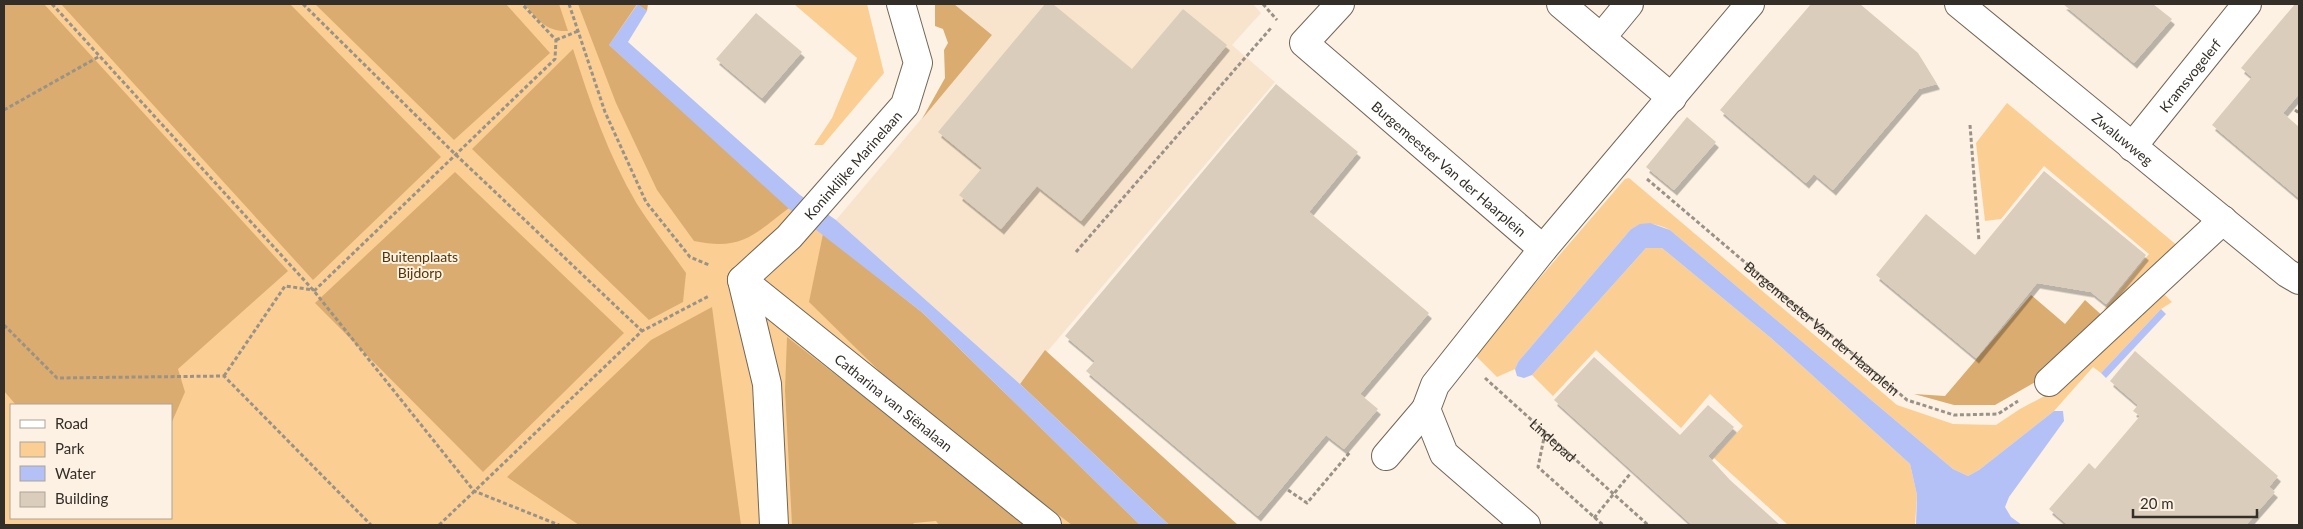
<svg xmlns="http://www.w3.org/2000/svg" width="2303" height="529" font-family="Lato,sans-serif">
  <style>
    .built { fill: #f8e4cc }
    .green { fill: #fbce94; fill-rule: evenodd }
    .forest { fill: #daac6f }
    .water { fill: #b3c1f6 }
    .building { fill: #dbcdbb; filter: url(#shadow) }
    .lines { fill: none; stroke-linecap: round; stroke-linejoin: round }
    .minor-casing { stroke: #726656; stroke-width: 30 }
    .path { stroke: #9a9287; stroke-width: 3; stroke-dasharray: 4 2.5; stroke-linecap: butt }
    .minor { stroke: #fff; stroke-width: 28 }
    .labels { text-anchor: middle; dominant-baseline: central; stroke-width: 4; stroke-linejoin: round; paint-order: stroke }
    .street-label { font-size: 14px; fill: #332e27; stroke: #fdf1e3 }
    .park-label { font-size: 14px; fill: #543602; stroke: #fdf1e3 }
  </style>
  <defs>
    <filter id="shadow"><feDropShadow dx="3" dy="5.5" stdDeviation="0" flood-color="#0004"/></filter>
  </defs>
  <rect width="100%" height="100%" fill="#fdf1e3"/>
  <path class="built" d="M 954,4 L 1253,4 L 1261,13 L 1232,45 L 1275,82 L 1020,384 L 836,220 L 992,35 Z"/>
  <path class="green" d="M 4,4 L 638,4 L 620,42 L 1150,525 L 4,525 ZM 11,405 L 171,405 L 171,518 L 11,518 Z
    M 794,4 L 867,4 L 884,73 L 823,145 L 814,145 L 832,118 L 857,58 Z
    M 2007,103 L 2179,247 L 2110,314 L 2104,309 L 2149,254 L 2044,166 L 2001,219 L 1985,221 L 1976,143 Z
    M 1629,178 L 1897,405 L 1953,424 L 1996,425 L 2020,409 L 2054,391 L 2153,297 L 2165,295 L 2172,302 L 2161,309 L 2101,373 L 2093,367 L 2054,411 L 1979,470 L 1968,476 L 1953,469 L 1670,230 C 1656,223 1645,221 1631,229 L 1518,362 L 1515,369 L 1497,377 L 1477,357 L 1476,352 L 1625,179 Z
    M 1646,248 L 1662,248 L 1771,338 L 1910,464 L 1917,495 L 1915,525 L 1788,525 L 1714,458 L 1743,426 L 1710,394 L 1681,428 L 1596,350 L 1553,396 L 1532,375 Z"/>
  <path class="forest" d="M 4,4 L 44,4 L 288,271 L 178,369 L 185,392 L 171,424 L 171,405 L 16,405 L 4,391 Z
    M 61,4 L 290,4 L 441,157 L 313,280 Z
    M 315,4 L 506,4 L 550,53 L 454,140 Z
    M 524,4 L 559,4 L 568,31 C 545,32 538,19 524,4 Z
    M 578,4 L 648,4 L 647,11 L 637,4 L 609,45 L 789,208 C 753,235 742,251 694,241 L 657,190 L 616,103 Z
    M 935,4 L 954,4 L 992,35 L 922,119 L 945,78 L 944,50 L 948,43 L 943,29 L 935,26 Z
    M 573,49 C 590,102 608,155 637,204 C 652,228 670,250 686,273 L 683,302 L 649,320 L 472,149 Z
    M 455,172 L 624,333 L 483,472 L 315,303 Z
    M 823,234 L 923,313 L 1140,525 L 1072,525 L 916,407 L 809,302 Z
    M 2031,295 L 2065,324 L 2085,300 L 2105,318 L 2046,376 L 1995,405 L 1954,405 L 1914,394 L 1945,396 Z
    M 712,307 L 741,525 L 579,525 L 507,477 L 651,340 Z
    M 787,337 L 1030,525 L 939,525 L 936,521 L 914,523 L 912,525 L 792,525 L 785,390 Z
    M 1045,350 L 1238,525 L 1169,525 L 1020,384 Z"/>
  <path class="water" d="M 638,4 L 647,11 L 628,42 L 800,195 L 836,220 L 1020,384 L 1169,525 L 1140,525 L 923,313 L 788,208 L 609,45 Z
    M 1650,223 L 1670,230 L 1953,469 L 1968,476 L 1979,470 L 2054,411 L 2063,411 L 2064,421 L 2009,497 L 2005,507 L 2011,517 L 2022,525 L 1916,525 L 1917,495 L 1910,464 L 1771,338 L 1662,248 L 1646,248 L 1532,375 L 1524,378 L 1517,376 L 1515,369 L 1518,362 L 1631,229 L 1640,224 Z
    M 2161,309 L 2166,314 L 2106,378 L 2101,373 Z"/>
  <path class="building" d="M 1045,4 L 1053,4 L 1132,69 L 1183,9 L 1227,45 L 1081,221 L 1037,186 L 1001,229 L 959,195 L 982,168 L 938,132 Z
    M 1811,4 L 1860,4 L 1918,53 L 1937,84 L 1919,89 L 1833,190 L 1814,174 L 1806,183 L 1720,110 Z
    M 2063,4 L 2153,4 L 2172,19 L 2134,63 Z
    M 2295,4 L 2299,4 L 2299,94 L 2283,113 L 2299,127 L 2299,198 L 2212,125 L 2252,77 L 2241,68 Z
    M 756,13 L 802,52 L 762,98 L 716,59 Z
    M 1276,84 L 1358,152 L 1309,212 L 1429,313 L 1360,394 L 1378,409 L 1344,449 L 1326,435 L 1258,516 L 1086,371 L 1095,361 L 1065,336 Z
    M 1687,117 L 1716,142 L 1674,190 L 1646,167 Z
    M 2044,171 L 2146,255 L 2106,304 L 2091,292 L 2037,283 L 1976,358 L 1876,275 L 1926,214 L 1975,255 Z
    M 2135,351 L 2278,476 L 2269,487 L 2275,492 L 2246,525 L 2068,525 L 2049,509 L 2089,463 L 2095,469 L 2140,416 L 2133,411 L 2138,405 L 2110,381 Z
    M 1594,357 L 1680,435 L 1708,405 L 1734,427 L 1708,456 L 1730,480 L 1780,525 L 1692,525 L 1554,400 Z"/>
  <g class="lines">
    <defs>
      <g id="minor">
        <path id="s3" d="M 1340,4 L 1304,43 L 1543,249"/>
        <path d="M 1561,4 L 1672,98"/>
        <path id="s4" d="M 1959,4 L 2287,273 L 2299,280"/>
        <path d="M 1601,38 L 1629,4"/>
        <path id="s5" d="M 2132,147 L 2247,4"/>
        <path id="s6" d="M 742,280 L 1047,525"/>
        <path d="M 2049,382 L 2223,220"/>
        <path d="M 1386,456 L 1426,409"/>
        <path id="s7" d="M 774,525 L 767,384 L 742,280 L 789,237 L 905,105 L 918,63 L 901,4"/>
        <path d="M 1526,525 L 1444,454 L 1426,409 L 1435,385 L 1543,249 L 1750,4"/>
      </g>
    </defs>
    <use href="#minor" class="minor-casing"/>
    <g class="path">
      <path d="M 52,4 L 314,291 L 474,491 L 559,525"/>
      <path d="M 303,4 L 455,154 L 642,331"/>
      <path d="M 569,4 L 605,112 L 646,202 L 690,257 L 709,265"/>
      <path d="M 1263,4 L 1277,20"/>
      <path d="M 556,40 L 578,31"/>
      <path d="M 4,110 L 100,56"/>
      <path d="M 2295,110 L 2299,113"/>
      <path d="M 1970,125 L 1979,241"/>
      <path id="s1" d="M 1647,179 L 1907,400 L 1954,415 L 1998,414 L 2018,401"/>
      <path d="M 1076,252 L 1271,28"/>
      <path d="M 314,291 L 555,59 L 556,40 L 522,4"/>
      <path d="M 4,325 L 57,378 L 224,376 L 371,525"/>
      <path d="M 224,376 L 285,286 L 314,290"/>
      <path id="s2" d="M 1485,378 L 1648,525"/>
      <path d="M 1545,433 L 1538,467 L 1603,525"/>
      <path d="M 1288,490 L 1307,503 L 1350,452"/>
      <path d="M 1594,518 L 1630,474"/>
      <path d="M 439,525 L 642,331 L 709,296"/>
    </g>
    <use href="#minor" class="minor"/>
  </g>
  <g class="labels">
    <g class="street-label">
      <text stroke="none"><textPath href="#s5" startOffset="92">Kramsvogelerf</textPath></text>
      <text stroke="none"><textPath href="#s4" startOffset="212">Zwaluwweg</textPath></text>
      <text stroke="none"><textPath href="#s7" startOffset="408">Koninklijke Marinelaan</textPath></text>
      <text stroke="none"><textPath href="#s3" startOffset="245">Burgemeester Van der Haarplein</textPath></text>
      <text stroke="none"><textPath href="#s1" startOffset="230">Burgemeester Van der Haarplein</textPath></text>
      <text stroke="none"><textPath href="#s6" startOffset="195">Catharina van Siënalaan</textPath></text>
      <text stroke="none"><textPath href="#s2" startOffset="92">Lindepad</textPath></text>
    </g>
    <g class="park-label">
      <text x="420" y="256">Buitenplaats<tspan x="420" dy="16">Bijdorp</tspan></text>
    </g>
  </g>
  <rect width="2303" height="529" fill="none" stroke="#332e27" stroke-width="10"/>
  <rect x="10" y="404" width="162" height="115" fill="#fdf1e3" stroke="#aca398"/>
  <rect x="20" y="420" width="25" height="8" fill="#ffffff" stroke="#aca398"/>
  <text x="55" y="429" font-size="15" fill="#332e27">Road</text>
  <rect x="20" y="442" width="25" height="15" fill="#fbce94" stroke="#aca398"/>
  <text x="55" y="454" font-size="15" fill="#332e27">Park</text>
  <rect x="20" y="466" width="25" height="15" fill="#b3c1f6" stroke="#aca398"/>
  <text x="55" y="479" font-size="15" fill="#332e27">Water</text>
  <rect x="20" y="492" width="25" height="15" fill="#dbcdbb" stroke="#aca398"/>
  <text x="55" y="504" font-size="15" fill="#332e27">Building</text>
  <path d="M2133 509v8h124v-8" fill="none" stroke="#332e27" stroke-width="2.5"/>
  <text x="2140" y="509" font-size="15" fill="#332e27" stroke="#fdf1e3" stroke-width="4" paint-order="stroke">20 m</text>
</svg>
